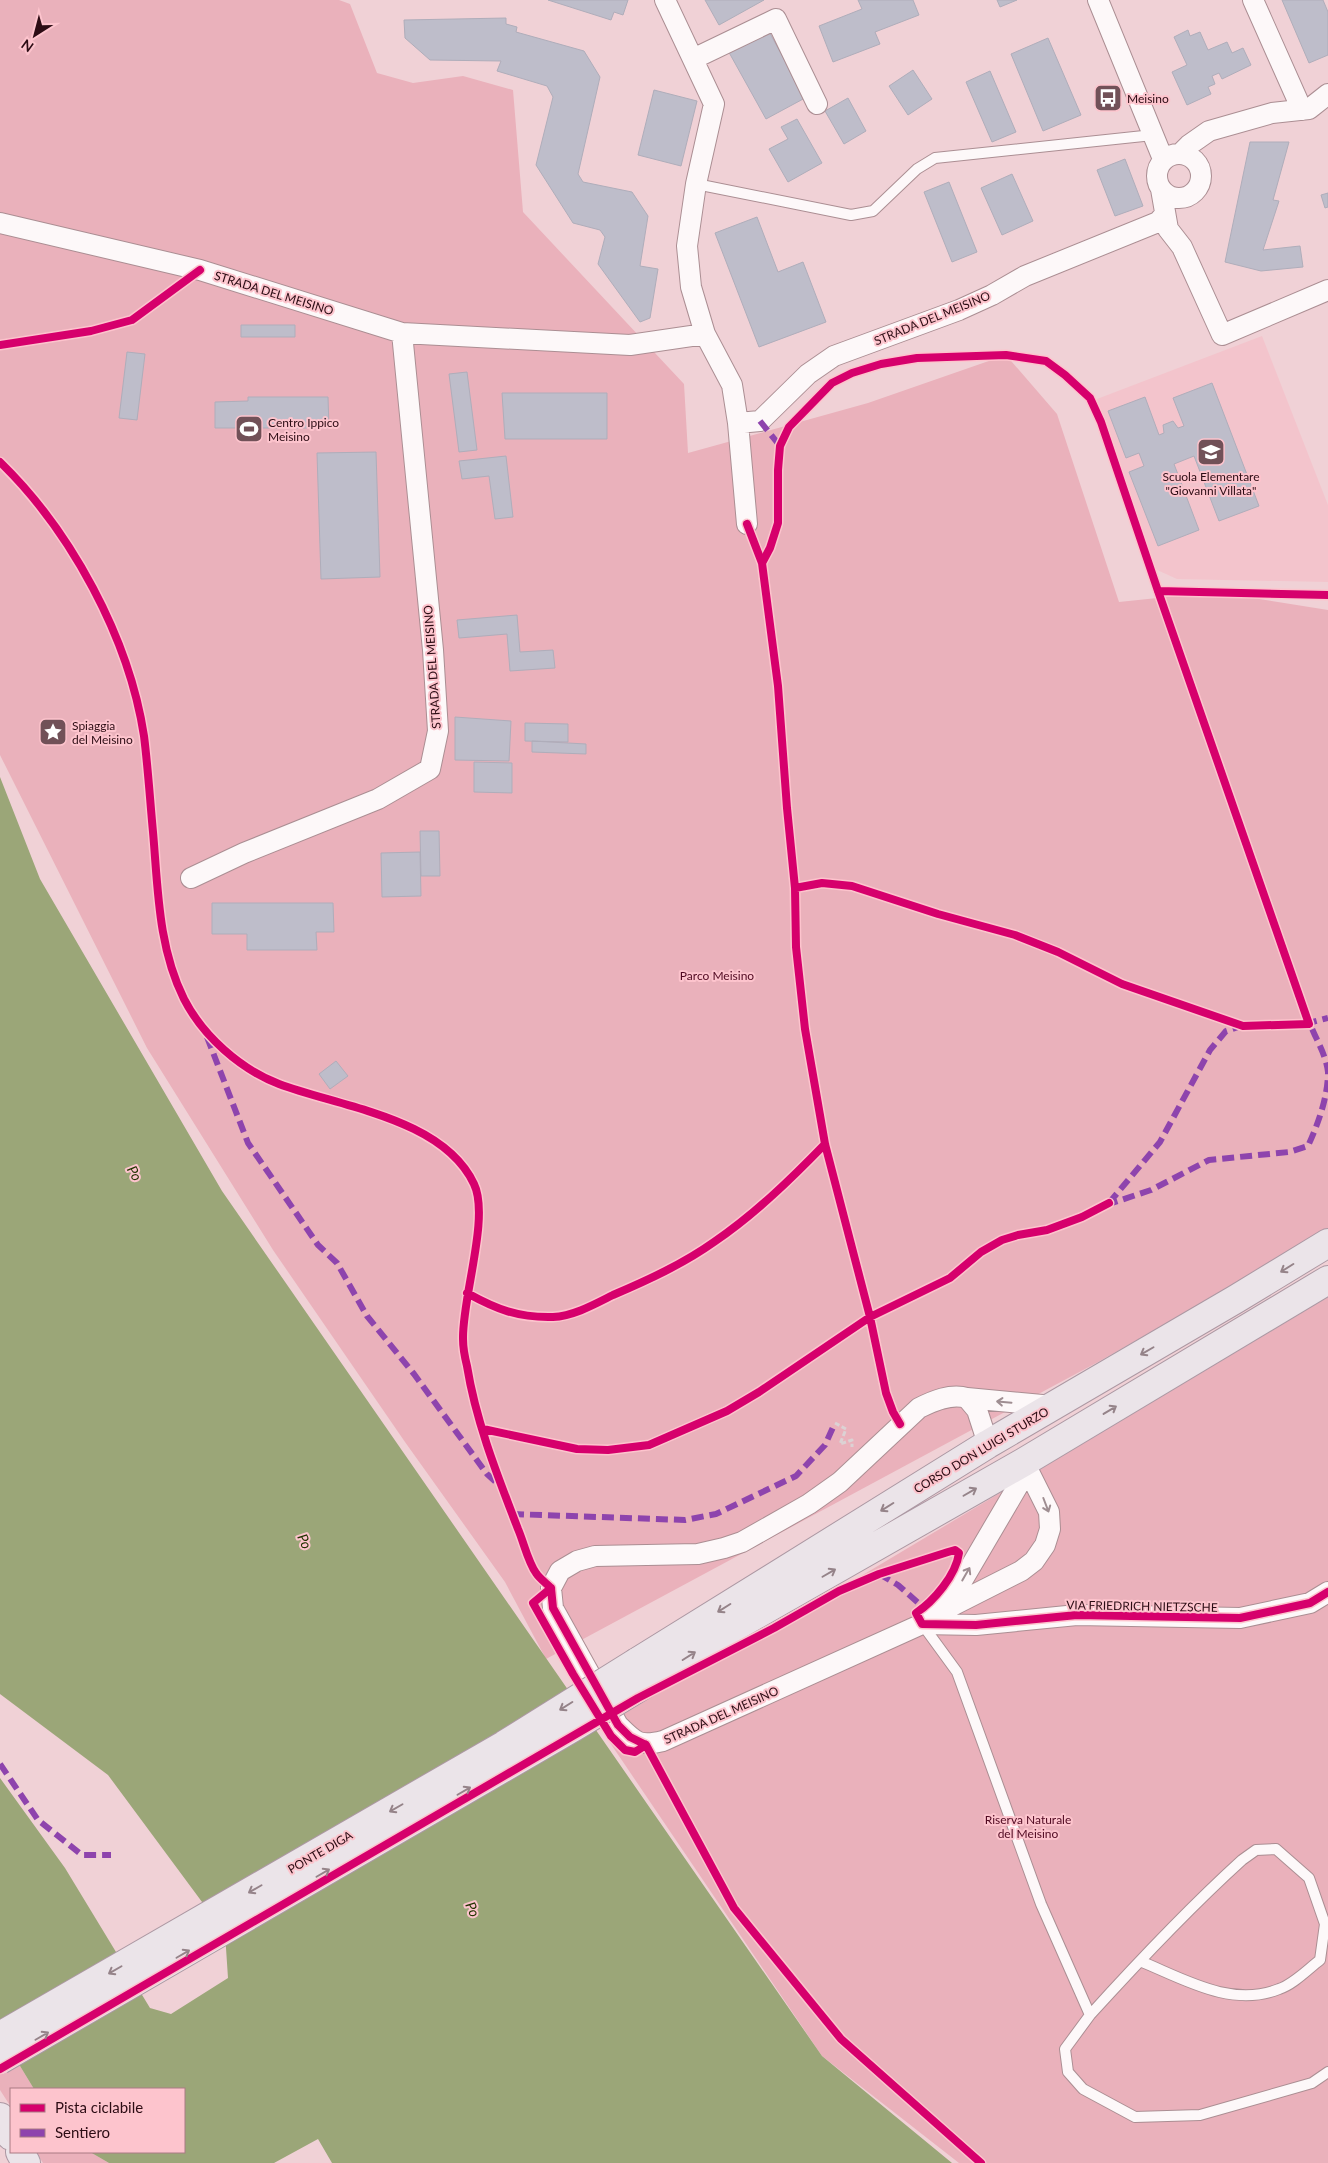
<svg xmlns="http://www.w3.org/2000/svg" width="1328" height="2163" font-family="Lato,sans-serif">
  <style>
    .built { fill: #f3c4cc }
    .green { fill: #eab1bb }
    .water { fill: #9ba678 }
    .building { fill: #bebdca; stroke: #afadba }
    .lines { fill: none; stroke-linecap: round; stroke-linejoin: round }
    .lane-casing { stroke: #ab8e93; stroke-width: 12 }
    .street-casing { stroke: #ab8e93; stroke-width: 22 }
    .primary-casing { stroke: #ac98a3; stroke-width: 30 }
    .path { stroke: #dcd2d4; stroke-width: 3; stroke-dasharray: 5 2.5; stroke-linecap: butt }
    .lane { stroke: #fdf8f9; stroke-width: 10 }
    .street { stroke: #fdf8f9; stroke-width: 20 }
    .primary { stroke: #ebe4e9; stroke-width: 28 }
    .primary-bridge-casing { stroke: #ac98a3; stroke-width: 30; stroke-linecap: butt }
    .primary-bridge { stroke: #ebe4e9; stroke-width: 28 }
    .quiet { stroke: #8e44ad; stroke-width: 6; stroke-dasharray: 12 6; stroke-linecap: butt }
    .cycleway-casing { stroke: #fdc4cd; stroke-width: 11 }
    .cycleway { stroke: #d6006c; stroke-width: 8 }
    .oneway { stroke: #958389 }
    .oneway2 { stroke: #9f8e92 }
    .labels { text-anchor: middle; dominant-baseline: central; stroke-width: 4; stroke-linejoin: round; paint-order: stroke }
    .poi-label { font-size: 12px; fill: #2c0c14; stroke: #fdc4cd; text-anchor: start }
    .street-label { font-size: 12px; fill: #2c0c14; stroke: #fdc4cd }
    .park-label { font-size: 12px; fill: #500921; stroke: #fdc4cd }
    .water-label { font-size: 14px; font-style: italic; fill: #230; stroke: #fdc4cd }
  </style>
  <rect width="100%" height="100%" fill="#f0d1d6"/>
  <path class="built" d="M 1262,336 L 1328,505 L 1328,582 L 1177,579 L 1155,569 L 1097,399 Z"/>
  <path class="green" d="M 0,0 L 339,0 L 350,4 L 377,73 L 413,83 L 463,76 L 513,90 L 523,212 L 684,384 L 688,453 L 868,403 L 1006,355 L 1057,414 L 1119,602 L 1215,592 L 1328,610 L 1328,1232 L 1098,1362 L 546,1659 L 505,1582 L 405,1442 L 273,1250 L 147,1048 L 0,755 Z
    M 1328,1297 L 1328,2163 L 959,2163 L 822,2056 L 596,1722 L 774,1628 Z
    M 0,2033 L 34,2089 L 11,2089 L 11,2107 L 0,2090 Z
    M 36,2152 L 90,2152 L 109,2163 L 43,2163 Z"/>
  <path class="water" d="M 0,777 L 40,879 L 222,1191 L 822,2056 L 952,2163 L 332,2163 L 318,2139 L 274,2163 L 109,2163 L 90,2152 L 184,2152 L 184,2089 L 34,2089 L 0,2033 L 0,1778 L 65,1868 L 150,2008 L 171,2014 L 228,1978 L 225,1933 L 108,1775 L 0,1694 Z"/>
  <path class="building" d="M 548,0 L 628,0 L 623,15 L 614,12 L 611,20 Z
    M 705,0 L 764,0 L 719,25 Z
    M 858,0 L 913,0 L 919,15 L 875,32 L 880,44 L 833,62 L 819,26 L 862,9 Z
    M 997,0 L 1017,0 L 1000,7 Z
    M 1282,0 L 1323,0 L 1328,12 L 1328,55 L 1309,63 Z
    M 506,18 L 506,24 L 517,27 L 516,32 L 584,51 L 600,77 L 578,174 L 583,182 L 632,192 L 648,216 L 640,266 L 658,269 L 650,318 L 640,322 L 598,264 L 605,237 L 600,230 L 573,223 L 536,165 L 553,97 L 547,86 L 497,71 L 501,61 L 430,60 L 405,38 L 404,20 Z
    M 766,26 L 805,98 L 766,119 L 726,47 Z
    M 1188,30 L 1190,36 L 1200,32 L 1208,50 L 1227,42 L 1232,53 L 1243,48 L 1251,65 L 1222,79 L 1219,73 L 1212,76 L 1215,84 L 1208,87 L 1211,94 L 1187,105 L 1172,72 L 1187,65 L 1174,37 Z
    M 1048,38 L 1081,115 L 1043,131 L 1011,54 Z
    M 913,70 L 932,99 L 908,115 L 889,86 Z
    M 990,71 L 1016,132 L 992,142 L 966,82 Z
    M 654,90 L 697,101 L 681,166 L 638,155 Z
    M 848,98 L 866,131 L 844,144 L 825,111 Z
    M 797,119 L 822,163 L 788,182 L 769,149 L 788,139 L 781,127 Z
    M 1250,142 L 1289,142 L 1273,200 L 1279,201 L 1263,250 L 1300,246 L 1303,267 L 1261,271 L 1225,262 Z
    M 1125,159 L 1143,206 L 1115,216 L 1097,170 Z
    M 1012,174 L 1033,221 L 1002,235 L 981,188 Z
    M 949,182 L 977,252 L 952,262 L 924,192 Z
    M 1328,193 L 1328,207 L 1325,208 L 1321,195 Z
    M 757,217 L 778,272 L 803,262 L 826,322 L 759,347 L 715,233 Z
    M 241,325 L 295,325 L 295,337 L 241,337 Z
    M 127,352 L 145,354 L 137,420 L 119,418 Z
    M 467,372 L 477,450 L 459,452 L 449,374 Z
    M 1212,383 L 1259,506 L 1219,521 L 1194,456 L 1174,464 L 1199,530 L 1158,546 L 1129,472 L 1144,466 L 1139,453 L 1126,458 L 1108,411 L 1145,397 L 1159,435 L 1164,433 L 1163,425 L 1173,421 L 1178,428 L 1184,426 L 1173,398 Z
    M 502,393 L 607,393 L 607,439 L 505,439 Z
    M 248,397 L 328,397 L 329,428 L 215,428 L 215,402 L 248,401 Z
    M 376,452 L 380,577 L 321,579 L 317,453 Z
    M 506,456 L 513,517 L 495,519 L 489,476 L 462,479 L 459,461 Z
    M 517,615 L 520,652 L 553,650 L 555,668 L 510,671 L 507,634 L 459,638 L 457,620 Z
    M 455,717 L 511,721 L 509,761 L 455,760 Z
    M 525,723 L 568,724 L 568,742 L 525,741 Z
    M 532,741 L 586,744 L 586,754 L 532,752 Z
    M 474,762 L 512,763 L 512,793 L 474,792 Z
    M 420,831 L 439,831 L 440,876 L 421,876 Z
    M 420,852 L 421,896 L 382,897 L 381,853 Z
    M 212,903 L 333,903 L 334,932 L 316,932 L 317,950 L 247,950 L 247,934 L 212,934 Z
    M 336,1061 L 348,1076 L 330,1089 L 319,1074 Z"/>
  <g class="lines">
    <defs>
      <path id="lane" d="M 696,184 L 851,215 L 873,211 L 917,169 L 935,158 L 1153,135
        M 922,1624 L 957,1672 L 1041,1904 L 1090,2015 L 1065,2049 L 1068,2072 L 1083,2089 L 1135,2117 L 1200,2115 L 1312,2083 L 1328,2072
        M 1090,2015 C 1139,1961 1188,1909 1242,1860 L 1256,1850 L 1276,1849 L 1309,1878 L 1325,1924 L 1320,1960 C 1308,1969 1294,1984 1279,1989 C 1231,2008 1184,1979 1140,1961"/>
      <path id="street" d="M 665,0 L 714,104 L 696,184 L 687,246 L 691,287 L 705,334 L 732,385 L 738,423 L 760,421 L 808,374 L 834,356 L 959,310 L 992,295 L 1025,276 L 1158,222 L 1165,214
        M 1098,0 L 1163,159
        M 1253,0 L 1302,110
        M 693,59 L 776,19 L 817,104
        M 1181,153 L 1189,145 L 1209,131 L 1272,113 L 1309,109 L 1328,94
        M1157 176a22 22 0 1 1 44 0a22 22 0 1 1-44 0Z
        M 1161,189 L 1168,229 L 1182,247 L 1222,335 L 1328,290
        M 0,223 L 200,270 L 402,333 L 630,345 L 705,334
        M 738,423 L 747,524
        M 191,878 L 244,853 L 378,799 L 430,769 L 438,731 L 433,650 L 402,333
        M 967,1398 C 951,1393 933,1401 919,1408 L 840,1482 L 809,1504 L 742,1542 L 724,1548 L 698,1554 L 595,1556 L 577,1561 L 560,1571 L 551,1588 L 553,1608 L 618,1725 C 635,1742 639,1747 663,1741 L 922,1624 L 938,1613 L 1021,1571 L 1034,1561 L 1045,1545 L 1050,1529 L 1049,1512 L 1024,1462
        M 988,1444 L 977,1410 L 967,1398 L 1053,1406
        M 943,1607 L 958,1588 L 1019,1484 L 1024,1462
        M 922,1624 L 976,1625 L 1077,1615 L 1240,1618 L 1310,1603 L 1328,1592"/>
      <path id="primary" d="M 637,1662 L 988,1444 L 1236,1299 L 1328,1243
        M 648,1682 L 731,1629 L 1024,1462 L 1328,1280
        M 0,2117 L 11,2136
        M 20,2152 L 26,2163"/>
    </defs>
    <use href="#lane" class="lane-casing"/>
    <use href="#street" class="street-casing"/>
    <use href="#primary" class="primary-casing"/>
    <path class="path" d="M 835,1423 L 846,1429 L 840,1444 L 852,1440 L 852,1447"/>
    <use href="#lane" class="lane"/>
    <use href="#street" class="street"/>
    <use href="#primary" class="primary"/>
    <defs>
      <path id="primary-bridge" d="M 0,2036 L 504,1745 L 637,1662
        M 0,2060 L 574,1727 L 648,1682"/>
    </defs>
    <use href="#primary-bridge" class="primary-bridge-casing"/>
    <use href="#primary-bridge" class="primary-bridge"/>
    <path class="quiet" d="M 760,421 L 780,446
      M 1305,1024 L 1328,1018
      M 207,1037 L 248,1143 L 318,1245 L 337,1263 L 367,1316 L 414,1374 L 487,1474 L 498,1484
      M 1109,1203 L 1160,1142 L 1210,1050 L 1226,1031 L 1241,1026
      M 1106,1205 L 1151,1190 L 1209,1160 L 1289,1152 L 1308,1146 C 1318,1124 1328,1097 1328,1072 C 1326,1054 1315,1038 1309,1021
      M 512,1514 L 685,1520 L 716,1514 L 796,1476 L 825,1445 L 835,1423
      M 879,1574 L 898,1585 L 924,1608
      M 0,1764 L 38,1820 L 82,1855 L 111,1855"/>
    <defs>
      <path id="cycleway" d="M 0,345 L 91,331 L 132,320 L 200,270
        M 0,462 C 71,531 129,638 144,736 C 148,768 150,800 153,832 C 158,888 158,947 184,999 C 203,1036 240,1069 279,1084 C 340,1107 443,1118 474,1184 C 490,1217 462,1298 463,1339 C 463,1348 465,1358 467,1366 C 476,1422 498,1477 518,1529 C 524,1543 528,1562 536,1573 C 540,1579 546,1583 551,1588
        M 747,524 L 762,563 L 778,686 L 787,808 L 795,888 L 796,947 L 805,1029 L 825,1144 L 870,1317 L 886,1393 L 893,1412 L 900,1424
        M 762,563 L 770,548 L 778,523 L 778,470 L 780,446 L 789,427 L 832,383 L 852,373 L 881,364 L 917,358 L 1006,355 L 1046,361 L 1065,375 L 1090,398 L 1101,422 L 1158,591 L 1309,1024 L 1243,1026 L 1122,984 L 1058,952 L 1015,935 L 938,914 L 852,886 L 822,883 L 795,888
        M 1158,591 L 1328,595
        M 467,1293 C 496,1309 518,1318 553,1317 C 574,1316 595,1304 613,1295 C 648,1280 683,1264 714,1242 C 755,1214 791,1179 825,1144
        M 483,1429 L 577,1449 L 608,1450 L 649,1445 L 727,1411 L 759,1392 L 870,1317 L 950,1278 L 981,1252 L 1002,1240 L 1018,1235 L 1047,1230 L 1082,1217 L 1109,1203
        M 551,1588 L 533,1603 L 573,1674 L 611,1736 L 625,1750 L 635,1752 L 646,1745
        M 551,1588 L 553,1608 L 618,1725 L 630,1737 L 646,1745
        M 646,1745 L 734,1908 L 841,2039 L 981,2163
        M 0,2069 L 638,1698 L 774,1628 L 839,1591 L 879,1574 L 948,1552 L 955,1550 L 959,1553 C 956,1575 934,1601 916,1613 L 922,1624 L 976,1625 L 1077,1615 L 1240,1618 L 1310,1603 L 1328,1592"/>
    </defs>
    <use href="#cycleway" class="cycleway-casing"/>
    <use href="#cycleway" class="cycleway"/>
  </g>
  <defs><path id="oneway-shaft" d="M-6 0H5M1.5-3L5.5 0L1.5 3" fill="none" stroke-width="1.6" stroke-linecap="round" stroke-linejoin="round" transform="scale(1.25)"/></defs>
  <g class="oneway">
    <use href="#oneway-shaft" transform="translate(1287 1268) rotate(148)"/>
    <use href="#oneway-shaft" transform="translate(1147 1351) rotate(150)"/>
    <use href="#oneway-shaft" transform="translate(1110 1410) rotate(-31)"/>
    <use href="#oneway-shaft" transform="translate(970 1492) rotate(-30)"/>
    <use href="#oneway-shaft" transform="translate(887 1507) rotate(148)"/>
    <use href="#oneway-shaft" transform="translate(829 1573) rotate(-30)"/>
    <use href="#oneway-shaft" transform="translate(724 1608) rotate(148)"/>
    <use href="#oneway-shaft" transform="translate(689 1656) rotate(-32)"/>
    <use href="#oneway-shaft" transform="translate(566 1706) rotate(148)"/>
    <use href="#oneway-shaft" transform="translate(464 1791) rotate(-30)"/>
    <use href="#oneway-shaft" transform="translate(396 1808) rotate(150)"/>
    <use href="#oneway-shaft" transform="translate(323 1873) rotate(-30)"/>
    <use href="#oneway-shaft" transform="translate(255 1889) rotate(150)"/>
    <use href="#oneway-shaft" transform="translate(183 1954) rotate(-30)"/>
    <use href="#oneway-shaft" transform="translate(115 1970) rotate(150)"/>
    <use href="#oneway-shaft" transform="translate(42 2036) rotate(-30)"/>
  </g>
  <g class="oneway2">
    <use href="#oneway-shaft" transform="translate(1004 1402) rotate(-175)"/>
    <use href="#oneway-shaft" transform="translate(1046 1505) rotate(69)"/>
    <use href="#oneway-shaft" transform="translate(966 1574) rotate(-60)"/>
  </g>
  <defs>
    <symbol id="bus-square" viewBox="-11 -11 22 22"><rect x="-9" y="-9" width="18" height="18" rx="4" fill="#715158" stroke="#fdc4cd"/><path d="M-5-6H5V4H4V6H2V4H-2V6H-4V4H-5ZM-3.5-4V0h7V-4ZM-3.5 1.2v1.5H-2V1.2ZM2 1.2v1.5H3.5V1.2Z" fill="#fff"/></symbol>
    <symbol id="stadium-square" viewBox="-11 -11 22 22"><rect x="-9" y="-9" width="18" height="18" rx="4" fill="#715158" stroke="#fdc4cd"/><path d="M0-5a6.5 5 0 1 0 0 10a6.5 5 0 1 0 0-10ZM-3.5-1.8h7v3.6h-7Z" fill="#fff"/></symbol>
    <symbol id="school-square" viewBox="-11 -11 22 22"><rect x="-9" y="-9" width="18" height="18" rx="4" fill="#715158" stroke="#fdc4cd"/><path d="M0-5L7-2L0 1L-7-2ZM-4 1L0 2.5L4 1V4Q0 6-4 4Z" fill="#fff"/></symbol>
    <symbol id="sight-square" viewBox="-11 -11 22 22"><rect x="-9" y="-9" width="18" height="18" rx="4" fill="#715158" stroke="#fdc4cd"/><path d="M0-6L1.8-2.2L6-1.7L2.9 1.2L3.7 5.4L0 3.3L-3.7 5.4L-2.9 1.2L-6-1.7L-1.8-2.2Z" fill="#fff"/></symbol>
  </defs>
  <g fill-rule="evenodd">
    <use href="#bus-square" x="1092" y="82" width="32" height="32"/>
    <use href="#stadium-square" x="233" y="413" width="32" height="32"/>
    <use href="#school-square" x="1195" y="436" width="32" height="32"/>
    <use href="#sight-square" x="37" y="716" width="32" height="32"/>
  </g>
  <g class="labels">
    <g class="poi-label">
      <text x="1127" y="98">Meisino</text>
      <text x="268" y="422">Centro Ippico<tspan x="268" dy="14">Meisino</tspan></text>
      <text x="1211" y="476" text-anchor="middle">Scuola Elementare<tspan x="1211" dy="14">"Giovanni Villata"</tspan></text>
      <text x="72" y="725">Spiaggia<tspan x="72" dy="14">del Meisino</tspan></text>
    </g>
    <g class="street-label">
      <text transform="translate(274 293) rotate(17)">STRADA DEL MEISINO</text>
      <text transform="translate(932 318) rotate(-22)">STRADA DEL MEISINO</text>
      <text transform="translate(432 667) rotate(-94)">STRADA DEL MEISINO</text>
      <text transform="translate(981 1450) rotate(-31)">CORSO DON LUIGI STURZO</text>
      <text transform="translate(1142 1606) rotate(1)">VIA FRIEDRICH NIETZSCHE</text>
      <text transform="translate(721 1715) rotate(-24)">STRADA DEL MEISINO</text>
      <text transform="translate(320 1852) rotate(-30)">PONTE DIGA</text>
    </g>
    <g class="park-label">
      <text x="717" y="975">Parco Meisino</text>
      <text x="1028" y="1819">Riserva Naturale<tspan x="1028" dy="14">del Meisino</tspan></text>
    </g>
    <g class="water-label">
      <text transform="translate(135 1173) rotate(61)">Po</text>
      <text transform="translate(305 1541) rotate(65)">Po</text>
      <text transform="translate(473 1909) rotate(65)">Po</text>
    </g>
  </g>
  <rect x="10" y="2088" width="175" height="65" fill="#fdc4cd" stroke="#a97a83"/>
  <rect x="20" y="2104" width="25" height="8" fill="#d6006c" stroke="#a97a83"/>
  <text x="55" y="2113" font-size="15" fill="#2c0c14">Pista ciclabile</text>
  <rect x="20" y="2129" width="25" height="8" fill="#8e44ad" stroke="#a97a83"/>
  <text x="55" y="2138" font-size="15" fill="#2c0c14">Sentiero</text>
  <g transform="translate(35 35) rotate(216)" stroke="#fdc4cd" stroke-width="4" paint-order="stroke">
  <path d="M0-4L9 19L0 12L-9 19Z" fill="#2c0c14"/>
  <text y="-8" font-size="14" font-weight="bold" text-anchor="middle" fill="#2c0c14">N</text>
  </g>
</svg>
